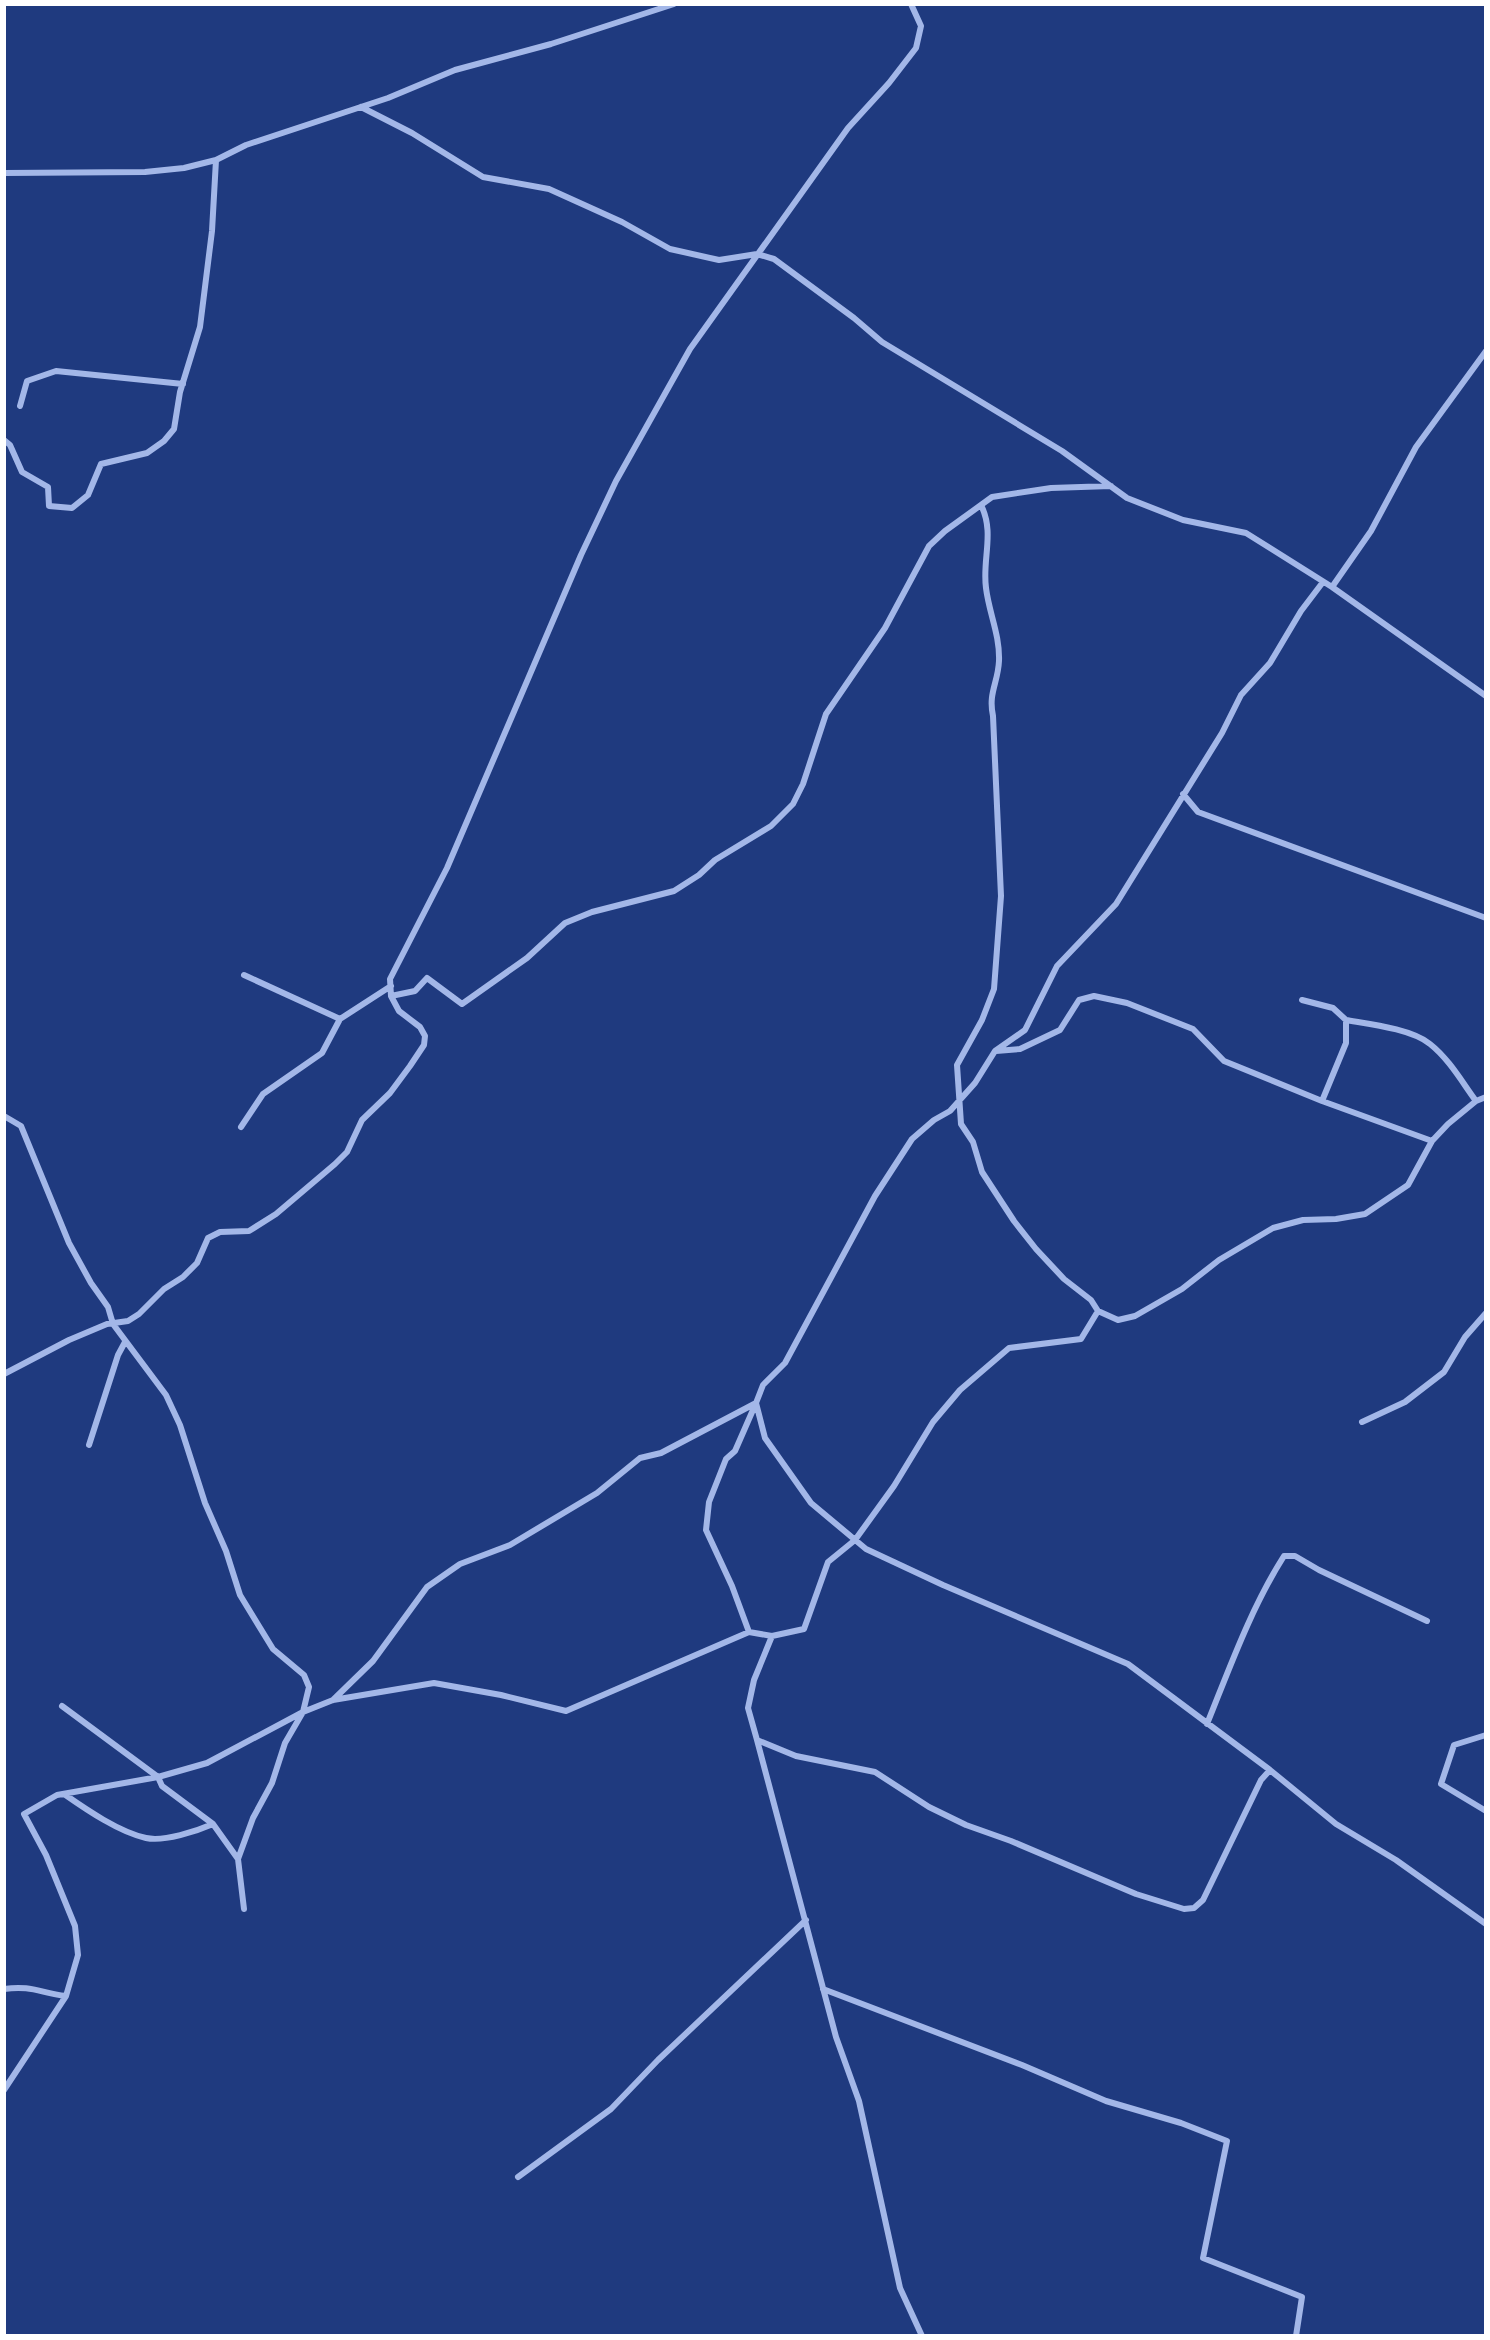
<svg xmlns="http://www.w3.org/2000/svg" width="1490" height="2340" font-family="'Alegreya Sans',sans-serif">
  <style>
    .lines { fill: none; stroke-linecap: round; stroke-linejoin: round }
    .street { stroke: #a3b7e8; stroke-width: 6 }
  </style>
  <rect width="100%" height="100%" fill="#1f3a7f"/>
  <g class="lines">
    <path class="street" d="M 361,107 L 412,133 L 483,177 L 549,189 L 622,222 L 670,249 L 719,260 L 757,254 L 774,259 L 854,318 L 882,342 L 1062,451 L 1127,498 L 1183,520 L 1246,533 L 1332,587 L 1486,696
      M 4,173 L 145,172 L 184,168 L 216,160 L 246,145 L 388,98 L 455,70 L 551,44 L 674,4
      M 20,406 L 27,381 L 56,371 L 183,384
      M 4,440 L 10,445 L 22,472 L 48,487 L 49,506 L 72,508 L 88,495 L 101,464 L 147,453 L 164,441 L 174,429 L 180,392 L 200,327 L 212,231 L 216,160
      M 981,505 C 995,533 982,559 986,588 C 989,613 1000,635 999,661 C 998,683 988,693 993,716 L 1001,896 L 994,989 L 982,1020 L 957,1065 L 961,1124 L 973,1142 L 982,1172 L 1014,1221 L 1036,1249 L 1064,1279 L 1091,1300 L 1098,1311 L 1118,1320 L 1135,1316 L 1182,1289 L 1219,1260 L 1273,1228 L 1303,1220 L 1336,1219 L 1365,1214 L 1408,1185 L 1432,1141 L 1448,1124 L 1476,1101 L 1486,1097
      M 1323,582 L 1301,611 L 1270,663 L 1241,695 L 1222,733 L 1116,904 L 1057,966 L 1025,1030 L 995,1051 L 975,1083 L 950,1111 L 934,1120 L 912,1139 L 875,1196 L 785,1363 L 763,1385 L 756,1403 L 765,1438 L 811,1503 L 866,1549 L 943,1585 L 1128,1664 L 1270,1770 L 1336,1824 L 1396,1860 L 1486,1924
      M 1332,587 L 1371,531 L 1416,447 L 1486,351
      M 1183,794 L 1198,812 L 1486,918
      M 244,975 L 340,1019
      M 391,996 L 415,991 L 427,978 L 462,1004 L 527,958 L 565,923 L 592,912 L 674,891 L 699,875 L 715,860 L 771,826 L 793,804 L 803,784 L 826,714 L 885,628 L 929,546 L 945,531 L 992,497 L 1051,488 L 1111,486
      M 1302,1000 L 1333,1008 L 1346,1020 L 1346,1043 L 1322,1101 L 1432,1141
      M 1346,1020 C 1369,1024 1412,1029 1430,1044 C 1449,1059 1462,1082 1476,1101
      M 996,1051 L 1020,1049 L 1060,1030 L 1079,1000 L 1094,996 L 1127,1003 L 1193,1029 L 1224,1061 L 1322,1101
      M 4,1116 L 21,1126 L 69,1243 L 91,1283 L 108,1307 L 113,1324 L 166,1395 L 180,1425 L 205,1503 L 226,1551 L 240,1595 L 273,1649 L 304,1675 L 309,1687 L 303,1712 L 285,1743 L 272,1783 L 253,1818 L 238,1859 L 244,1909
      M 241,1127 L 263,1094 L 322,1053 L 340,1019 L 391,986
      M 4,1374 L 69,1340 L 107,1324 L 128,1321 L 139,1314 L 164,1289 L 183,1277 L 197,1263 L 208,1238 L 220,1232 L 249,1231 L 276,1214 L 335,1164 L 347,1152 L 362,1120 L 390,1093 L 410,1066 L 424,1045 L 425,1036 L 420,1027 L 399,1011 L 391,996 L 390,979 L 447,868 L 581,555 L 616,481 L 690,349 L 848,128 L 889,83 L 916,48 L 921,26 L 911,4
      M 1362,1422 L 1405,1402 L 1444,1372 L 1465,1337 L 1486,1313
      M 89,1445 L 118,1355 L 125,1342
      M 749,1632 L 732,1586 L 706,1530 L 709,1502 L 726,1459 L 735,1451 L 756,1403
      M 772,1636 L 804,1629 L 828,1562 L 855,1540 L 894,1486 L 933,1422 L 960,1390 L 1009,1348 L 1081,1339 L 1098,1311
      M 333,1700 L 373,1661 L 427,1587 L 460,1564 L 510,1545 L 597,1493 L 640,1458 L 661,1453 L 756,1403
      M 62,1706 L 158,1777 L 162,1786 L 213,1824 L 238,1859
      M 1207,1724 C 1230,1667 1251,1608 1284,1556 L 1295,1556 L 1319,1570 L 1427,1621
      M 1486,1735 L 1454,1745 L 1441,1784 L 1486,1811
      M 64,1794 C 87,1810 119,1832 146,1838 C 164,1842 197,1831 213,1824
      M 4,1989 C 32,1985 40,1993 66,1996
      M 823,1989 L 1022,2065 L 1106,2101 L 1181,2123 L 1227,2141 L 1203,2258 L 1302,2297 L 1296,2336
      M 4,2090 L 66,1996 L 78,1955 L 75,1926 L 46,1855 L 24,1814 L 57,1795 L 158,1777 L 207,1763 L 303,1712 L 333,1700 L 434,1683 L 501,1695 L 566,1711 L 749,1632 L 772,1636 L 754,1680 L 748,1708 L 757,1740
      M 518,2177 L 611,2109 L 658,2060 L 806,1920
      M 922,2336 L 900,2288 L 859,2101 L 836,2037 L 757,1740 L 796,1756 L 875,1772 L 929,1807 L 966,1825 L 1011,1841 L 1136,1894 L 1184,1909 L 1194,1908 L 1203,1900 L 1261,1780 L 1270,1770"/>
  </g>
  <rect width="1490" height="2340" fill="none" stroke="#ffffff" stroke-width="12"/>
</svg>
